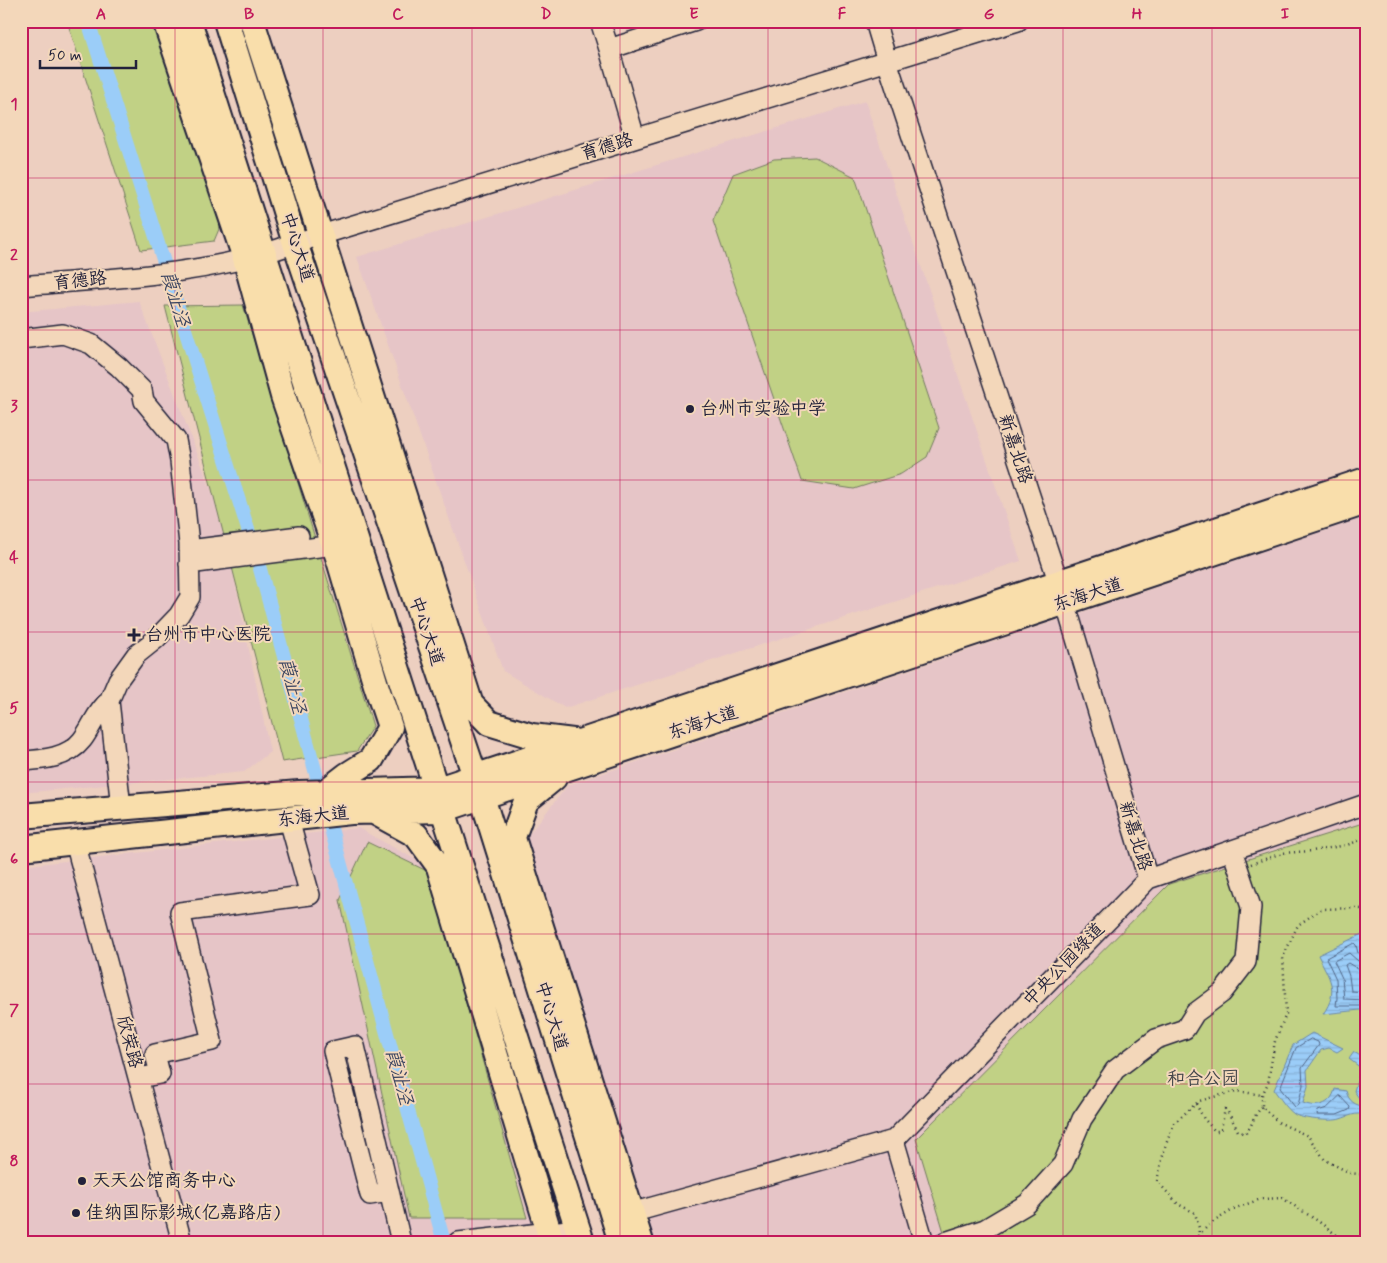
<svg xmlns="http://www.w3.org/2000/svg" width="1387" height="1263" font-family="Mynerve,'LXGW WenKai TC',sans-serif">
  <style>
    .built { fill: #e6c5c7 }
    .green { fill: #c1d185; stroke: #727a60 }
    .water { fill: url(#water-rules); stroke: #6b89ac }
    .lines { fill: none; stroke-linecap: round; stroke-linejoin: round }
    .shore { stroke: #526687; stroke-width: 1 }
    .canal { stroke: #9bcdf8; stroke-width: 14 }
    .minor-casing { stroke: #22223b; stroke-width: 22 }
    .major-casing { stroke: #22223b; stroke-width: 28 }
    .path { stroke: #22223b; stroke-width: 2.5; stroke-dasharray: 1 4; stroke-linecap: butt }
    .minor { stroke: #f3d7ba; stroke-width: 19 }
    .major { stroke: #f9deab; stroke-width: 24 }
    .grid { fill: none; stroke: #c2185b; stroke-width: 1; stroke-opacity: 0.55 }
    .poi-dot { fill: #22223b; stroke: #f3d7ba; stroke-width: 2 }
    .labels { text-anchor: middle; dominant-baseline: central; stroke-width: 4; stroke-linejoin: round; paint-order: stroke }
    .street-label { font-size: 18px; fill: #22223b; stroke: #f3d7ba }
    .poi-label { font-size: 18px; fill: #22223b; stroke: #f3d7ba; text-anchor: start }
    .park-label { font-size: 18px; fill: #42454a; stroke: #f3d7ba }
    .water-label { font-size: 19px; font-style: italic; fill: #3a4461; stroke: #f3d7ba }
    .neatline { fill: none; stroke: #c2185b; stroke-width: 2 }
    .grid-label { font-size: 16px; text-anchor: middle; font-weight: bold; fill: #c2185b }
  </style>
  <defs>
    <pattern id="water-rules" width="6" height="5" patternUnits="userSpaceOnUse" patternTransform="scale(1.25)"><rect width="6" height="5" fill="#9bcdf8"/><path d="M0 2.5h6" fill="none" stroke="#85b0d6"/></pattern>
  </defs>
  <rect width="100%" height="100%" fill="#edcfc0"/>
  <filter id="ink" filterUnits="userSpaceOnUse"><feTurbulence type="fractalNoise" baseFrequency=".02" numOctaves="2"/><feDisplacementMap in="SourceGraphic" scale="10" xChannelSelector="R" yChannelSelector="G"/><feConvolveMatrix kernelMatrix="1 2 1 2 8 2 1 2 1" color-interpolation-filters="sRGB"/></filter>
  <g filter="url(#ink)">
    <path class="built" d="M 865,101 L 1021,561 L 565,708 L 503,671 L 357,257 Z
      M 139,301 L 222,518 L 270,752 L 244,772 L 21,793 L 21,312 Z
      M 1366,517 L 1366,1242 L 649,1242 L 525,839 L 568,785 Z
      M 358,828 L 431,868 L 546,1242 L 21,1242 L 21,866 Z"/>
    <path class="green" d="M 67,21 L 155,21 L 222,222 L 214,241 L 141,250 Z
      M 815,157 L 855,177 L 939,428 L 927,457 L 901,474 L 854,489 L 802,481 L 713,221 L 733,174 L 774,159 Z
      M 243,305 L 373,726 L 357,751 L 282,762 L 165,306 Z
      M 1366,822 L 1366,1242 L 947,1242 L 916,1139 L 1169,884 Z
      M 367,842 L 429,872 L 527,1218 L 409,1218 L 340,900 Z"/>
    <path class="water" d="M 1362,934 L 1366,934 L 1366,945 L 1360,949 L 1366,953 L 1366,1011 L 1360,1010 L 1323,1014 C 1340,990 1329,978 1318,955 Z
      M 1312,1033 L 1343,1048 L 1337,1052 L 1329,1048 L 1321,1050 L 1307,1070 L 1308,1086 L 1303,1103 C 1316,1108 1331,1106 1335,1089 L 1346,1091 C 1349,1102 1355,1105 1366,1107 L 1366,1115 C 1355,1112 1350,1116 1340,1119 C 1332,1122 1300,1119 1294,1114 C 1286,1108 1280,1098 1274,1090 L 1293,1045 Z
      M 1354,1052 L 1362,1057 L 1366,1056 L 1366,1100 L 1359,1098 L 1354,1091 L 1361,1068 L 1349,1059 Z"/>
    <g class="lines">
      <path class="shore" d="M 1366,956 L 1358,953 L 1356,945 L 1354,943 L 1326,958 L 1336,979 L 1337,998 L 1336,1006 L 1366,1006
        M 1366,963 L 1358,961 L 1349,953 L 1334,961 L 1342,978 L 1344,999 L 1366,1000
        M 1366,970 L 1358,969 L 1348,963 L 1345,965 L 1349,976 L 1351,991 L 1366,992
        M 1311,1039 L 1318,1042 L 1319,1045 L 1302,1068 L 1303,1085 L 1298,1105 L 1295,1107 L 1280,1088 L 1296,1048 Z
        M 1340,1096 L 1350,1107 L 1349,1110 L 1337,1115 L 1317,1115 L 1318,1111 L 1327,1108 Z"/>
      <path class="canal" d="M 88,21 L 257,558 L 444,1242"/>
      <defs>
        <path id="minor" d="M 600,21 L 609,49
          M 875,21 L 887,61 L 1065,602 L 1148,879
          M 635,138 L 609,49 L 696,21
          M 21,286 C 112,278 210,276 295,243 L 1018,21
          M 21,339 L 63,334 L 91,344 L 119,367 L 142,390 L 144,401 L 176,440 L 180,461 L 189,544 L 190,597 L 179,615 L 156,639 L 136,655 L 118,680 L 109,701 L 121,807
          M 189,550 L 299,536
          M 189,564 L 334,545
          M 21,761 C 43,760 68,758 82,740 C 92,727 96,712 109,701
          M 75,842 L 182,1242
          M 139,1078 L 160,1074 L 155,1054 L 212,1041 L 180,912 L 310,895 L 289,820
          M 389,1192 L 370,1195 L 333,1051 L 355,1046 L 401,1242
          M 620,1216 L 894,1140
          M 458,1242 L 577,1229
          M 924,1242 L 894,1140 L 1148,879 L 1366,804
          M 945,1242 L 985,1229 L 1027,1204 L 1063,1164 L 1082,1119 L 1115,1070 L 1156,1039 L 1185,1029 L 1195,1013 L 1222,993 L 1246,962 L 1251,907 L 1232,850"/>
        <path id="major" d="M 165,21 L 245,258 L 283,396 L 338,557 L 376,685 L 390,727 L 371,760 L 347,775 L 325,792
          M 189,21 L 582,1242
          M 226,21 L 295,243 L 482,797 L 621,1242
          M 252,21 L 471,705
          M 461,694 L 489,723 L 532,736 L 573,741
          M 376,813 L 416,835 L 449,880
          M 21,816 L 299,793 L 438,789 L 1366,480
          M 513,838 L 641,1242
          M 21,848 L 351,812 L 442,810 L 1366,502
          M 508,851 L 526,801 L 554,778
          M 439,867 L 552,1242"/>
      </defs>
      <use href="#minor" class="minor-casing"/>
      <use href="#major" class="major-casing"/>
      <path class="path" d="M 21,790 L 29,789
        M 1251,864 L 1282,853 L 1312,851 L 1347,845 L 1366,838
        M 1366,910 L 1356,908 L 1321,909 L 1298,925 L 1283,957 L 1286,1014 L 1275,1041 L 1268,1083 L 1262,1095 L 1262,1107 L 1278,1122 L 1308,1136 L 1325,1160 L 1350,1173 L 1366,1175
        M 1196,1104 L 1204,1119 L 1215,1131 L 1219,1131 L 1221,1129 L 1225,1109 L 1228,1112 L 1238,1131 L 1245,1134 C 1254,1124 1252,1117 1262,1107
        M 1198,1236 L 1210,1224 L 1236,1208 L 1261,1199 L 1282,1198 L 1318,1221 L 1346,1242
        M 1198,1242 L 1199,1228 L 1195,1213 L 1178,1204 L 1157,1181 L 1165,1147 L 1174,1123 L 1199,1101 L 1236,1091 L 1262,1095"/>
      <use href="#minor" class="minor"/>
      <use href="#major" class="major"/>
    </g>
  </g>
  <path class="grid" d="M 175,21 L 175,1242M 323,21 L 323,1242M 472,21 L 472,1242M 620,21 L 620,1242M 768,21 L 768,1242M 916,21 L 916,1242M 1063,21 L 1063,1242M 1212,21 L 1212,1242M 21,178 L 1366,178M 21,330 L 1366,330M 21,480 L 1366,480M 21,632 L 1366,632M 21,782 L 1366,782M 21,934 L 1366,934M 21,1084 L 1366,1084"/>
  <g class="poi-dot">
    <circle cx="690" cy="409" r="5"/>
    <path d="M131.5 627.5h5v5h5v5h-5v5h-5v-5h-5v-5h5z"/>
    <circle cx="82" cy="1181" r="5"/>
    <circle cx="76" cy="1213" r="5"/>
  </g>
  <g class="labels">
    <g class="street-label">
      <text transform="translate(607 147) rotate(-17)">育德路</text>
      <text transform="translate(297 247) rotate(72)">中心大道</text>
      <text transform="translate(80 281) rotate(-6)">育德路</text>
      <text transform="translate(1015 449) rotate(72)">新嘉北路</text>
      <text transform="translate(1088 595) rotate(-18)">东海大道</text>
      <text transform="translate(426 631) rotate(71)">中心大道</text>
      <text transform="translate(703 723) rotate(-18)">东海大道</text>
      <text transform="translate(313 817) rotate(-6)">东海大道</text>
      <text transform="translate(1135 836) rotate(73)">新嘉北路</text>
      <text transform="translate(1064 965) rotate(-46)">中央公园绿道</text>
      <text transform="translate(551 1016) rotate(73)">中心大道</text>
      <text transform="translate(129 1042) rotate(75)">欣荣路</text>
    </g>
    <g class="poi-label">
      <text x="700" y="409">台州市实验中学</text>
      <text x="145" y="635">台州市中心医院</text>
      <text x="92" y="1181">天天公馆商务中心</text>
      <text x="86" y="1213">佳纳国际影城(亿嘉路店)</text>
    </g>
    <g class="park-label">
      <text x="1203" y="1079">和合公园</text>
    </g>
    <g class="water-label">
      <text transform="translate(175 299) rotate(73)">葭沚泾</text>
      <text transform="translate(292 686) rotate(75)">葭沚泾</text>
      <text transform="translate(399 1077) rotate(75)">葭沚泾</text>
    </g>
  </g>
  <rect width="1387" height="1263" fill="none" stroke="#f3d7ba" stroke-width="55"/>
  <path d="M40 60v8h96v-8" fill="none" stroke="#22223b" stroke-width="2.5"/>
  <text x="48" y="60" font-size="15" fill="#22223b" stroke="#f3d7ba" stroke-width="4" paint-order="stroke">50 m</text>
  <rect x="28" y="28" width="1332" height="1208" class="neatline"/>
  <g class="grid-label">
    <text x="101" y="19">A</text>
    <text x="249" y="19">B</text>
    <text x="398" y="19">C</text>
    <text x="546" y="19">D</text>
    <text x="694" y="19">E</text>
    <text x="842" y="19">F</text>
    <text x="989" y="19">G</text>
    <text x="1137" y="19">H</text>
    <text x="1285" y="19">I</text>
    <text x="14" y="109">1</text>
    <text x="14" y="260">2</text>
    <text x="14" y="411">3</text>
    <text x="14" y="562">4</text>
    <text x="14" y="713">5</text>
    <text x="14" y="864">6</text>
    <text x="14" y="1015">7</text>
    <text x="14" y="1166">8</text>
  </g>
</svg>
